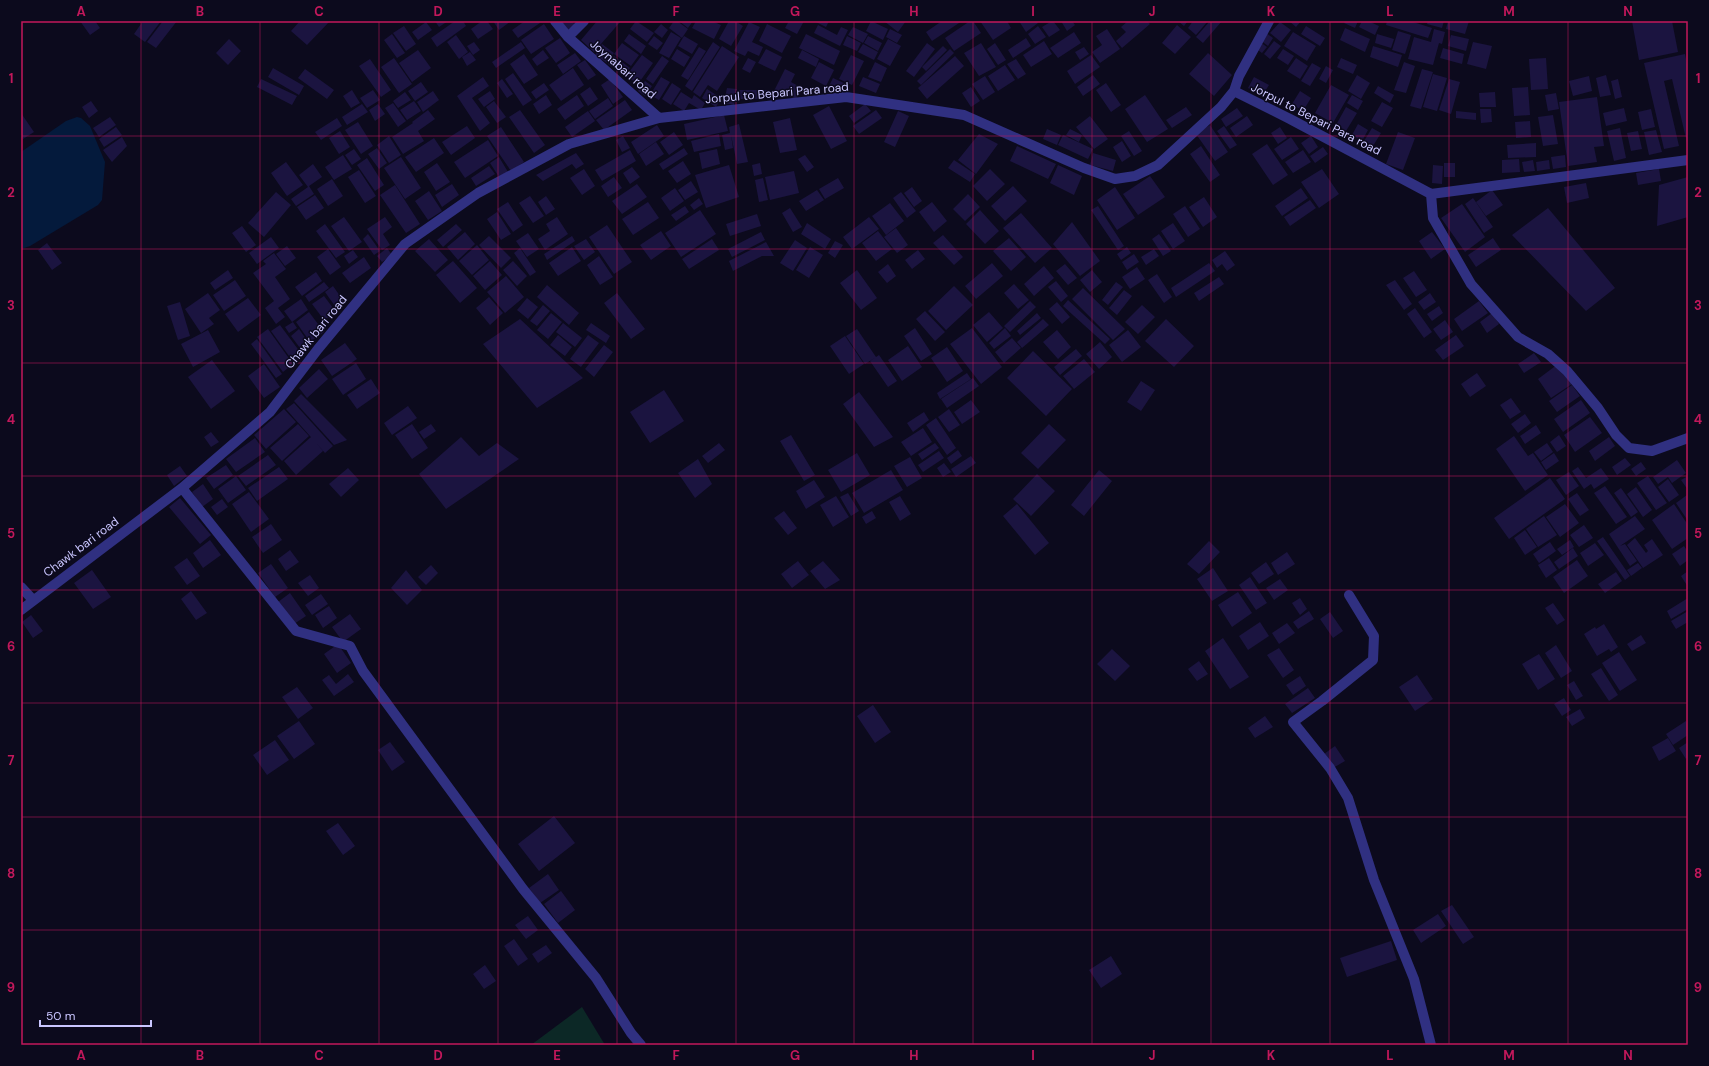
<svg xmlns="http://www.w3.org/2000/svg" width="1709" height="1066" font-family="'DM Sans',sans-serif">
  <style>
    .green { fill: #0c2826 }
    .water { fill: #041a3c }
    .building { fill: #1b1440 }
    .lines { fill: none; stroke-linecap: round; stroke-linejoin: round }
    .street { stroke: #303081; stroke-width: 10 }
    .grid { fill: none; stroke: #c2185b; stroke-width: 1; stroke-opacity: 0.55 }
    .labels { text-anchor: middle; dominant-baseline: central; stroke-width: 3; stroke-linejoin: round; paint-order: stroke }
    .street-label { font-size: 12px; fill: #cac6ff; stroke: #0c0a1d }
    .neatline { fill: none; stroke: #c2185b; stroke-width: 1.5 }
    .grid-label { font-size: 13px; text-anchor: middle; font-weight: bold; fill: #c2185b }
  </style>
  <rect width="100%" height="100%" fill="#0c0a1d"/>
  <path class="green" d="M 582,1007 L 605,1045 L 531,1045 Z"/>
  <path class="water" d="M 77,117 L 81,118 L 90,126 L 105,162 L 102,200 L 98,205 L 30,246 L 21,249 L 21,152 L 66,121 Z"/>
  <path class="building" d="M 80,21 L 95,21 L 100,28 L 90,35 Z
    M 143,21 L 161,21 L 145,42 L 134,34 Z
    M 163,21 L 177,21 L 156,48 L 147,42 Z
    M 300,21 L 330,21 L 307,45 L 291,31 Z
    M 435,21 L 448,21 L 439,27 Z
    M 455,21 L 463,21 L 466,26 L 437,47 L 431,38 Z
    M 482,21 L 487,21 L 493,29 L 478,39 L 471,29 Z
    M 493,21 L 511,21 L 499,30 Z
    M 525,21 L 539,21 L 540,23 L 518,38 L 512,30 Z
    M 560,21 L 572,21 L 575,25 L 567,30 Z
    M 597,21 L 621,21 L 594,52 L 581,40 Z
    M 636,21 L 654,33 L 647,42 L 630,29 Z
    M 674,21 L 677,21 L 688,29 L 682,38 L 669,28 Z
    M 679,21 L 693,21 L 688,28 Z
    M 696,21 L 712,21 L 721,25 L 714,39 L 692,28 Z
    M 729,21 L 735,21 L 743,26 L 731,46 L 719,39 Z
    M 789,21 L 804,21 L 797,34 L 785,28 Z
    M 814,21 L 829,21 L 826,27 Z
    M 871,21 L 888,29 L 883,40 L 866,31 Z
    M 884,21 L 906,21 L 898,32 Z
    M 942,21 L 962,21 L 932,41 L 926,32 Z
    M 970,21 L 973,21 L 981,33 L 954,51 L 945,38 Z
    M 980,21 L 1007,21 L 1011,28 L 993,40 Z
    M 1019,21 L 1037,21 L 1038,23 L 1026,32 Z
    M 1052,21 L 1053,21 L 1060,30 L 1049,37 L 1042,27 Z
    M 1061,21 L 1072,21 L 1075,25 L 1067,31 Z
    M 1128,21 L 1147,21 L 1150,24 L 1122,48 L 1116,41 L 1126,32 L 1121,27 Z
    M 1178,21 L 1188,21 L 1184,26 Z
    M 1193,21 L 1208,21 L 1196,35 L 1188,28 Z
    M 1210,21 L 1222,21 L 1203,43 L 1196,37 Z
    M 1289,21 L 1301,21 L 1296,27 Z
    M 1345,21 L 1358,21 L 1355,28 L 1344,23 Z
    M 1362,21 L 1368,21 L 1379,26 L 1375,35 L 1359,27 Z
    M 1387,21 L 1410,21 L 1432,28 L 1428,38 L 1386,25 Z
    M 1428,21 L 1444,21 L 1442,28 L 1427,24 Z
    M 1448,21 L 1469,21 L 1465,34 L 1446,29 Z
    M 1632,21 L 1672,21 L 1678,52 L 1639,60 Z
    M 426,22 L 432,30 L 418,40 L 412,32 Z
    M 749,22 L 760,27 L 752,42 L 763,47 L 759,56 L 748,51 L 745,56 L 734,51 Z
    M 1280,22 L 1291,30 L 1281,42 L 1270,33 Z
    M 544,24 L 554,39 L 531,54 L 521,40 Z
    M 661,24 L 668,30 L 662,38 L 654,32 Z
    M 767,24 L 791,36 L 782,53 L 759,41 Z
    M 818,25 L 837,35 L 841,27 L 848,30 L 840,46 L 814,33 Z
    M 1177,25 L 1191,37 L 1175,54 L 1162,43 Z
    M 404,26 L 416,44 L 406,51 L 393,33 Z
    M 1038,26 L 1046,37 L 1035,44 L 1028,34 Z
    M 1306,26 L 1325,38 L 1320,46 L 1301,34 Z
    M 853,27 L 868,34 L 863,43 L 848,35 Z
    M 1345,28 L 1370,39 L 1365,52 L 1340,40 Z
    M 890,29 L 902,35 L 897,43 L 886,37 Z
    M 1107,29 L 1120,49 L 1100,63 L 1092,52 L 1102,45 L 1096,36 Z
    M 1434,29 L 1445,32 L 1442,44 L 1439,43 L 1433,65 L 1408,59 L 1414,37 L 1431,42 Z
    M 1398,31 L 1411,35 L 1405,54 L 1392,50 Z
    M 671,32 L 681,38 L 669,58 L 659,53 Z
    M 1074,32 L 1081,43 L 1058,58 L 1050,48 Z
    M 1293,32 L 1316,46 L 1307,61 L 1284,46 Z
    M 1266,33 L 1273,38 L 1268,46 L 1260,40 Z
    M 392,34 L 405,53 L 397,58 L 384,40 Z
    M 629,34 L 646,46 L 641,54 L 624,41 Z
    M 806,34 L 840,51 L 834,65 L 799,48 Z
    M 1377,34 L 1394,39 L 1391,48 L 1375,43 Z
    M 456,35 L 468,52 L 459,59 L 447,42 Z
    M 1451,35 L 1469,39 L 1466,51 L 1448,46 Z
    M 654,36 L 663,43 L 657,50 L 648,44 Z
    M 684,36 L 698,44 L 692,54 L 678,46 Z
    M 847,36 L 861,43 L 857,51 L 843,45 Z
    M 868,36 L 882,43 L 878,51 L 864,43 Z
    M 560,38 L 570,53 L 556,63 L 545,48 Z
    M 1026,38 L 1031,46 L 1013,58 L 1008,50 Z
    M 229,39 L 241,51 L 228,65 L 216,53 Z
    M 888,39 L 901,46 L 890,66 L 877,59 Z
    M 1044,41 L 1052,54 L 1031,67 L 1023,55 Z
    M 1274,41 L 1281,46 L 1270,59 L 1264,54 Z
    M 474,42 L 480,50 L 473,55 L 467,46 Z
    M 521,42 L 525,48 L 496,68 L 492,62 Z
    M 713,42 L 720,47 L 692,91 L 685,86 Z
    M 1260,42 L 1267,47 L 1262,53 L 1255,48 Z
    M 1473,42 L 1492,46 L 1486,69 L 1467,64 Z
    M 622,43 L 639,55 L 631,66 L 614,54 Z
    M 927,43 L 935,49 L 914,77 L 906,71 Z
    M 981,43 L 996,67 L 979,76 L 964,53 Z
    M 995,43 L 1006,60 L 998,65 L 987,49 Z
    M 602,44 L 614,53 L 607,63 L 595,55 Z
    M 863,44 L 878,52 L 874,60 L 858,52 Z
    M 722,46 L 739,57 L 717,91 L 708,85 L 700,97 L 693,92 Z
    M 943,46 L 947,50 L 926,71 L 922,67 Z
    M 1373,46 L 1402,55 L 1398,67 L 1370,57 Z
    M 699,47 L 706,51 L 688,80 L 681,76 Z
    M 1084,47 L 1089,54 L 1080,60 L 1075,52 Z
    M 1443,48 L 1464,54 L 1462,64 L 1440,58 Z
    M 677,49 L 690,57 L 684,67 L 671,59 Z
    M 766,49 L 782,57 L 775,71 L 758,63 Z
    M 950,49 L 954,53 L 921,85 L 917,81 Z
    M 1283,49 L 1294,56 L 1288,65 L 1277,58 Z
    M 418,50 L 431,68 L 412,82 L 399,63 Z
    M 543,50 L 549,58 L 537,66 L 532,59 Z
    M 802,50 L 819,59 L 816,67 L 798,58 Z
    M 470,52 L 476,60 L 467,66 L 462,57 Z
    M 575,53 L 581,61 L 563,74 L 557,65 Z
    M 1208,53 L 1232,75 L 1214,96 L 1189,74 Z
    M 524,54 L 538,75 L 524,84 L 510,64 Z
    M 1685,54 L 1688,69 L 1688,147 L 1672,79 L 1664,81 L 1679,146 L 1664,149 L 1644,63 Z
    M 642,55 L 653,63 L 638,84 L 626,76 Z
    M 851,55 L 864,61 L 852,85 L 839,79 Z
    M 1091,55 L 1100,67 L 1075,84 L 1067,71 Z
    M 614,56 L 630,68 L 624,75 L 608,64 Z
    M 662,56 L 669,61 L 653,84 L 646,79 Z
    M 955,56 L 964,66 L 927,99 L 918,88 Z
    M 394,58 L 412,84 L 399,93 L 381,67 Z
    M 748,58 L 756,62 L 750,73 L 742,69 Z
    M 1296,58 L 1308,66 L 1300,79 L 1287,71 Z
    M 1341,58 L 1357,65 L 1353,74 L 1337,67 Z
    M 1546,58 L 1548,89 L 1531,90 L 1529,59 Z
    M 370,59 L 391,90 L 381,97 L 359,66 Z
    M 1016,59 L 1026,74 L 1018,79 L 1007,64 Z
    M 585,60 L 596,75 L 588,80 L 577,65 Z
    M 819,62 L 834,70 L 826,86 L 811,78 Z
    M 875,62 L 887,68 L 881,82 L 868,77 Z
    M 1404,62 L 1415,66 L 1406,93 L 1394,90 Z
    M 1312,63 L 1321,68 L 1310,86 L 1301,81 Z
    M 1005,65 L 1015,80 L 998,91 L 988,76 Z
    M 1326,66 L 1333,70 L 1326,83 L 1319,79 Z
    M 273,68 L 304,86 L 299,95 L 268,77 Z
    M 573,68 L 584,85 L 561,101 L 549,85 Z
    M 305,69 L 334,90 L 327,99 L 298,78 Z
    M 785,69 L 795,74 L 791,82 L 802,88 L 796,99 L 785,94 L 783,98 L 773,93 Z
    M 1422,69 L 1433,72 L 1421,109 L 1410,106 Z
    M 513,73 L 532,100 L 523,106 L 505,79 Z
    M 1433,74 L 1447,78 L 1437,111 L 1423,107 Z
    M 1093,75 L 1100,84 L 1083,96 L 1077,87 Z
    M 1357,75 L 1370,83 L 1361,99 L 1348,91 Z
    M 1606,75 L 1611,95 L 1600,97 L 1596,78 Z
    M 985,76 L 995,92 L 983,100 L 972,84 Z
    M 1589,76 L 1592,91 L 1573,96 L 1569,81 Z
    M 483,77 L 489,86 L 472,98 L 490,123 L 480,131 L 457,96 Z
    M 661,77 L 670,82 L 659,100 L 650,95 Z
    M 863,77 L 880,84 L 876,93 L 859,86 Z
    M 1254,77 L 1269,85 L 1262,96 L 1248,88 Z
    M 833,78 L 846,84 L 842,92 L 829,86 Z
    M 261,79 L 297,96 L 292,105 L 257,87 Z
    M 502,79 L 513,94 L 507,98 L 497,83 Z
    M 610,79 L 623,97 L 613,104 L 601,85 Z
    M 1449,79 L 1460,82 L 1451,114 L 1439,110 Z
    M 1618,79 L 1622,97 L 1615,99 L 1611,81 Z
    M 645,81 L 652,86 L 645,96 L 638,91 Z
    M 421,82 L 428,92 L 415,101 L 408,91 Z
    M 544,83 L 549,90 L 536,99 L 531,92 Z
    M 672,83 L 681,89 L 671,105 L 662,99 Z
    M 1106,83 L 1121,105 L 1111,112 L 1096,90 Z
    M 1331,85 L 1349,95 L 1333,123 L 1315,113 Z
    M 1378,86 L 1394,95 L 1390,103 L 1374,93 Z
    M 590,87 L 598,99 L 588,106 L 580,94 Z
    M 971,87 L 980,101 L 971,107 L 962,93 Z
    M 1528,87 L 1530,115 L 1514,116 L 1512,88 Z
    M 727,88 L 737,89 L 734,105 L 724,103 Z
    M 707,89 L 721,98 L 716,107 L 702,98 Z
    M 352,90 L 360,103 L 351,108 L 343,96 Z
    M 373,90 L 380,100 L 367,108 L 360,98 Z
    M 739,90 L 768,90 L 764,99 L 738,99 Z
    M 433,91 L 439,100 L 423,112 L 417,102 Z
    M 490,91 L 495,99 L 484,107 L 478,99 Z
    M 1300,91 L 1311,98 L 1303,111 L 1292,104 Z
    M 405,92 L 411,100 L 398,108 L 393,101 Z
    M 681,92 L 692,99 L 694,95 L 705,103 L 701,110 L 689,103 L 684,111 L 673,104 Z
    M 1495,92 L 1496,107 L 1480,107 L 1479,93 Z
    M 1556,93 L 1559,109 L 1548,111 L 1545,95 Z
    M 546,95 L 552,105 L 539,114 L 533,104 Z
    M 577,95 L 584,106 L 565,120 L 557,109 Z
    M 1145,95 L 1168,129 L 1147,142 L 1125,109 Z
    M 1352,95 L 1363,101 L 1358,110 L 1347,103 Z
    M 1597,97 L 1604,146 L 1594,147 L 1597,162 L 1568,166 L 1559,102 Z
    M 608,98 L 613,106 L 595,119 L 589,111 Z
    M 625,100 L 632,110 L 604,130 L 596,120 Z
    M 91,101 L 98,111 L 89,118 L 82,107 Z
    M 414,101 L 421,111 L 407,120 L 400,110 Z
    M 494,101 L 506,117 L 497,123 L 486,107 Z
    M 1382,102 L 1393,108 L 1382,127 L 1371,121 Z
    M 393,103 L 406,121 L 398,127 L 385,108 Z
    M 362,104 L 368,112 L 347,125 L 342,117 Z
    M 378,104 L 385,114 L 375,121 L 369,110 Z
    M 865,104 L 871,111 L 854,123 L 849,116 Z
    M 829,106 L 847,141 L 831,149 L 813,115 Z
    M 1186,107 L 1192,115 L 1172,128 L 1166,120 Z
    M 1346,107 L 1357,113 L 1346,131 L 1336,125 Z
    M 1237,108 L 1243,116 L 1226,127 L 1221,119 Z
    M 1624,108 L 1627,121 L 1606,126 L 1603,113 Z
    M 1480,109 L 1491,109 L 1492,122 L 1481,123 Z
    M 1651,109 L 1655,127 L 1642,130 L 1638,112 Z
    M 428,110 L 435,119 L 418,131 L 424,141 L 403,154 L 392,137 L 413,123 L 412,122 Z
    M 520,110 L 545,145 L 534,153 L 509,117 Z
    M 876,110 L 882,118 L 859,134 L 853,126 Z
    M 588,111 L 595,121 L 572,137 L 565,127 Z
    M 898,111 L 909,116 L 895,147 L 884,142 Z
    M 1456,111 L 1476,113 L 1476,120 L 1456,118 Z
    M 21,113 L 34,132 L 23,139 L 21,136 Z
    M 724,115 L 728,131 L 687,140 L 684,124 Z
    M 1553,115 L 1558,144 L 1543,146 L 1538,117 Z
    M 1090,116 L 1108,139 L 1094,149 L 1076,127 Z
    M 1247,116 L 1253,125 L 1236,137 L 1230,128 Z
    M 110,117 L 116,125 L 99,137 L 93,128 Z
    M 337,118 L 342,126 L 321,140 L 315,132 Z
    M 790,118 L 797,150 L 780,153 L 773,122 Z
    M 1530,121 L 1531,137 L 1516,138 L 1515,122 Z
    M 358,122 L 373,146 L 361,154 L 345,130 Z
    M 739,124 L 748,162 L 737,164 L 731,135 L 733,148 L 725,150 L 722,135 L 730,133 L 729,127 Z
    M 1358,124 L 1368,130 L 1362,141 L 1352,135 Z
    M 657,125 L 664,136 L 638,154 L 631,142 Z
    M 1210,125 L 1228,152 L 1215,161 L 1196,134 Z
    M 467,126 L 475,138 L 451,155 L 442,142 Z
    M 1224,126 L 1237,145 L 1230,149 L 1217,131 Z
    M 116,127 L 122,135 L 104,147 L 99,139 Z
    M 501,127 L 524,162 L 511,171 L 487,136 Z
    M 1280,127 L 1287,138 L 1278,144 L 1271,133 Z
    M 1372,128 L 1381,133 L 1373,146 L 1364,141 Z
    M 1620,128 L 1626,158 L 1614,161 L 1607,131 Z
    M 1047,129 L 1061,135 L 1057,145 L 1043,139 Z
    M 1070,129 L 1082,135 L 1079,142 L 1066,135 Z
    M 1656,130 L 1662,152 L 1649,155 L 1644,132 Z
    M 340,131 L 350,147 L 339,154 L 329,138 Z
    M 1129,131 L 1142,151 L 1134,156 L 1121,136 Z
    M 1638,131 L 1642,149 L 1631,151 L 1627,133 Z
    M 674,132 L 683,145 L 669,155 L 660,142 Z
    M 1398,132 L 1415,138 L 1403,170 L 1386,164 Z
    M 719,134 L 721,146 L 694,152 L 691,141 Z
    M 979,134 L 998,144 L 976,174 L 958,160 Z
    M 1063,135 L 1093,149 L 1088,159 L 1058,145 Z
    M 389,136 L 401,155 L 389,163 L 377,145 Z
    M 623,136 L 630,148 L 622,152 L 616,140 Z
    M 1311,136 L 1318,147 L 1309,154 L 1301,143 Z
    M 122,137 L 127,146 L 112,162 L 103,150 Z
    M 1291,137 L 1299,149 L 1282,160 L 1274,149 Z
    M 434,138 L 444,153 L 416,172 L 405,157 Z
    M 488,140 L 498,156 L 465,178 L 454,162 Z
    M 1122,141 L 1131,156 L 1122,162 L 1113,147 Z
    M 656,142 L 664,154 L 646,166 L 639,154 Z
    M 1536,143 L 1536,157 L 1508,158 L 1507,145 Z
    M 1267,144 L 1288,175 L 1273,185 L 1252,154 Z
    M 1017,146 L 1056,164 L 1048,179 L 1010,161 Z
    M 1201,146 L 1220,175 L 1210,182 L 1190,154 Z
    M 1323,147 L 1328,154 L 1315,163 L 1310,156 Z
    M 377,148 L 387,163 L 379,169 L 368,154 Z
    M 684,148 L 688,154 L 663,170 L 659,164 Z
    M 354,149 L 361,159 L 352,165 L 345,155 Z
    M 717,149 L 720,164 L 702,169 L 699,153 Z
    M 630,150 L 636,161 L 602,181 L 595,170 Z
    M 1303,150 L 1311,162 L 1293,173 L 1285,162 Z
    M 576,153 L 584,164 L 576,169 L 572,164 L 543,181 L 536,175 Z
    M 1093,153 L 1116,160 L 1113,171 L 1090,165 Z
    M 343,155 L 352,169 L 334,180 L 325,167 Z
    M 805,155 L 814,167 L 807,172 L 798,159 Z
    M 1565,155 L 1566,167 L 1553,169 L 1551,157 Z
    M 401,157 L 421,188 L 405,199 L 384,168 Z
    M 499,157 L 508,172 L 499,177 L 490,163 Z
    M 367,158 L 384,185 L 375,191 L 357,165 Z
    M 1519,159 L 1520,172 L 1502,173 L 1502,160 Z
    M 954,160 L 975,174 L 970,182 L 948,168 Z
    M 1533,160 L 1535,171 L 1524,172 L 1522,162 Z
    M 1549,160 L 1550,169 L 1537,171 L 1536,162 Z
    M 683,161 L 691,174 L 677,183 L 668,171 Z
    M 286,162 L 303,185 L 287,196 L 271,173 Z
    M 437,163 L 450,182 L 436,191 L 424,172 Z
    M 760,163 L 762,174 L 754,176 L 752,165 Z
    M 1444,163 L 1455,163 L 1455,177 L 1444,177 Z
    M 313,164 L 322,177 L 309,186 L 314,194 L 296,206 L 291,199 L 308,187 L 299,175 Z
    M 729,165 L 739,197 L 706,208 L 695,175 Z
    M 1058,165 L 1082,176 L 1074,195 L 1050,183 Z
    M 1433,165 L 1443,166 L 1442,184 L 1432,183 Z
    M 489,166 L 495,174 L 476,186 L 471,178 Z
    M 632,167 L 640,177 L 630,184 L 623,173 Z
    M 584,169 L 595,186 L 582,195 L 570,178 Z
    M 990,169 L 1005,184 L 987,201 L 973,186 Z
    M 1322,169 L 1339,194 L 1319,208 L 1301,182 Z
    M 1659,169 L 1661,181 L 1638,185 L 1636,173 Z
    M 359,170 L 376,196 L 365,203 L 348,177 Z
    M 794,171 L 799,193 L 770,200 L 765,177 Z
    M 1150,176 L 1165,197 L 1138,215 L 1123,194 Z
    M 614,177 L 622,188 L 608,197 L 601,186 Z
    M 1688,177 L 1688,217 L 1657,226 L 1659,185 Z
    M 763,178 L 768,200 L 759,202 L 755,180 Z
    M 838,178 L 844,188 L 825,199 L 819,189 Z
    M 332,179 L 343,196 L 328,206 L 317,189 Z
    M 691,181 L 698,192 L 685,200 L 678,190 Z
    M 1586,183 L 1589,198 L 1567,203 L 1564,187 Z
    M 452,184 L 459,195 L 442,207 L 435,195 Z
    M 637,184 L 647,197 L 622,214 L 612,201 Z
    M 395,185 L 420,224 L 406,233 L 380,195 Z
    M 1013,186 L 1027,201 L 1005,221 L 991,206 Z
    M 912,187 L 922,201 L 914,207 L 904,193 Z
    M 1115,187 L 1135,218 L 1117,230 L 1097,200 Z
    M 675,188 L 684,201 L 670,211 L 661,198 Z
    M 1301,188 L 1308,198 L 1282,216 L 1275,206 Z
    M 817,190 L 824,200 L 806,211 L 799,201 Z
    M 1492,190 L 1503,205 L 1486,216 L 1476,202 Z
    M 429,191 L 442,211 L 428,220 L 415,201 Z
    M 276,192 L 291,205 L 264,237 L 248,223 Z
    M 901,192 L 916,211 L 907,218 L 893,198 Z
    M 968,194 L 980,207 L 965,221 L 953,209 Z
    M 315,195 L 324,208 L 306,220 L 297,207 Z
    M 530,196 L 544,216 L 533,223 L 519,203 Z
    M 546,196 L 555,209 L 546,215 L 538,202 Z
    M 1204,197 L 1217,217 L 1203,227 L 1189,207 Z
    M 699,198 L 703,204 L 694,210 L 690,205 Z
    M 1473,198 L 1493,227 L 1484,233 L 1465,204 Z
    M 1310,200 L 1316,208 L 1290,226 L 1284,217 Z
    M 508,202 L 523,225 L 513,232 L 497,209 Z
    M 648,202 L 659,218 L 633,235 L 622,219 Z
    M 932,202 L 947,221 L 934,232 L 919,212 Z
    M 890,203 L 904,221 L 886,235 L 872,216 Z
    M 1462,204 L 1485,237 L 1465,252 L 1441,218 Z
    M 685,206 L 689,212 L 676,221 L 671,215 Z
    M 1098,206 L 1124,246 L 1118,250 L 1091,210 Z
    M 1185,206 L 1200,229 L 1188,237 L 1173,214 Z
    M 790,208 L 802,227 L 793,232 L 782,213 Z
    M 1548,208 L 1615,288 L 1586,311 L 1512,235 Z
    M 700,210 L 716,234 L 681,257 L 665,233 Z
    M 980,210 L 999,231 L 985,244 L 966,224 Z
    M 497,212 L 511,234 L 501,240 L 487,219 Z
    M 1021,213 L 1052,248 L 1035,263 L 1003,228 Z
    M 757,214 L 761,226 L 730,236 L 726,224 Z
    M 344,217 L 362,242 L 349,251 L 331,226 Z
    M 385,217 L 392,227 L 383,234 L 390,245 L 382,250 L 367,229 Z
    M 557,217 L 568,234 L 545,250 L 538,239 L 550,231 L 546,224 Z
    M 869,217 L 879,229 L 852,249 L 843,237 Z
    M 1072,222 L 1100,261 L 1080,276 L 1053,244 Z
    M 807,223 L 831,239 L 825,249 L 801,234 Z
    M 1173,223 L 1185,241 L 1173,249 L 1161,231 Z
    M 325,224 L 345,252 L 336,258 L 316,231 Z
    M 456,224 L 462,230 L 443,247 L 437,240 Z
    M 607,225 L 632,262 L 614,274 L 589,237 Z
    M 242,226 L 256,245 L 246,252 L 232,233 Z
    M 896,228 L 908,245 L 897,253 L 884,237 Z
    M 661,231 L 671,246 L 651,260 L 640,245 Z
    M 878,231 L 892,249 L 876,261 L 862,243 Z
    M 465,232 L 475,244 L 458,260 L 447,247 Z
    M 761,232 L 765,240 L 732,257 L 728,249 Z
    M 1432,232 L 1445,249 L 1431,259 L 1419,241 Z
    M 528,233 L 539,249 L 527,257 L 516,241 Z
    M 368,234 L 380,251 L 374,255 L 363,239 Z
    M 1159,234 L 1171,251 L 1163,256 L 1152,239 Z
    M 943,235 L 963,257 L 954,265 L 933,243 Z
    M 489,236 L 511,258 L 501,268 L 479,245 Z
    M 572,236 L 575,241 L 547,260 L 544,254 Z
    M 271,237 L 279,248 L 257,264 L 249,253 Z
    M 1009,238 L 1026,257 L 1011,271 L 993,251 Z
    M 1493,238 L 1501,250 L 1476,267 L 1468,255 Z
    M 429,239 L 448,260 L 435,272 L 415,251 Z
    M 586,239 L 595,252 L 584,260 L 574,246 Z
    M 712,239 L 719,250 L 689,269 L 682,259 Z
    M 795,240 L 807,248 L 793,271 L 780,263 Z
    M 835,241 L 843,245 L 835,258 L 828,253 Z
    M 766,242 L 774,256 L 762,256 L 733,271 L 729,261 Z
    M 47,243 L 62,263 L 52,270 L 38,250 Z
    M 477,245 L 489,260 L 472,275 L 459,261 Z
    M 287,246 L 296,258 L 285,266 L 276,254 Z
    M 572,247 L 581,261 L 558,276 L 549,263 Z
    M 810,247 L 823,255 L 809,278 L 796,270 Z
    M 1127,247 L 1131,253 L 1121,260 L 1117,254 Z
    M 387,248 L 392,255 L 382,262 L 377,256 Z
    M 520,248 L 536,272 L 530,276 L 514,253 Z
    M 328,249 L 341,267 L 330,275 L 317,257 Z
    M 1154,249 L 1159,256 L 1146,265 L 1141,257 Z
    M 353,250 L 358,257 L 349,264 L 344,256 Z
    M 918,250 L 925,259 L 912,269 L 905,260 Z
    M 1225,251 L 1235,265 L 1227,271 L 1222,264 L 1217,268 L 1212,260 Z
    M 274,253 L 286,269 L 275,277 L 290,299 L 278,308 L 285,317 L 276,324 L 265,308 L 274,301 L 253,273 L 266,264 L 263,261 Z
    M 1134,254 L 1139,262 L 1127,270 L 1122,262 Z
    M 599,256 L 613,277 L 600,285 L 587,265 Z
    M 364,257 L 371,268 L 350,283 L 342,273 Z
    M 453,261 L 477,288 L 460,303 L 436,275 Z
    M 490,261 L 502,275 L 485,290 L 473,276 Z
    M 513,261 L 527,276 L 517,286 L 503,270 Z
    M 992,263 L 1003,276 L 976,299 L 965,286 Z
    M 1209,263 L 1215,271 L 1176,297 L 1171,288 Z
    M 888,264 L 896,276 L 887,283 L 878,272 Z
    M 1065,264 L 1077,278 L 1068,285 L 1056,271 Z
    M 1044,266 L 1054,278 L 1034,296 L 1024,284 Z
    M 1137,267 L 1145,279 L 1130,289 L 1122,277 Z
    M 228,270 L 233,278 L 215,290 L 210,283 Z
    M 857,270 L 877,298 L 861,310 L 840,283 Z
    M 1092,270 L 1102,282 L 1090,292 L 1080,280 Z
    M 1414,271 L 1427,290 L 1416,297 L 1403,278 Z
    M 316,272 L 322,281 L 302,296 L 295,287 Z
    M 1157,274 L 1172,297 L 1164,303 L 1148,280 Z
    M 506,276 L 524,297 L 505,313 L 487,292 Z
    M 1219,277 L 1224,284 L 1199,301 L 1194,293 Z
    M 235,280 L 246,296 L 224,311 L 213,295 Z
    M 1395,280 L 1412,304 L 1404,310 L 1386,285 Z
    M 1056,281 L 1068,296 L 1061,302 L 1048,287 Z
    M 324,282 L 329,288 L 309,302 L 305,296 Z
    M 1116,282 L 1123,287 L 1108,305 L 1102,300 Z
    M 1014,284 L 1029,300 L 1018,309 L 1004,293 Z
    M 547,285 L 579,313 L 569,325 L 537,297 Z
    M 333,286 L 345,303 L 337,309 L 325,292 Z
    M 954,286 L 973,305 L 946,330 L 928,311 Z
    M 1083,288 L 1125,329 L 1113,340 L 1072,299 Z
    M 1124,290 L 1132,296 L 1117,315 L 1109,308 Z
    M 208,293 L 220,310 L 209,318 L 214,324 L 201,333 L 185,309 Z
    M 617,293 L 645,329 L 631,339 L 604,303 Z
    M 1430,293 L 1436,302 L 1424,310 L 1418,302 Z
    M 324,296 L 336,312 L 324,320 L 312,304 Z
    M 489,297 L 503,313 L 490,325 L 476,308 Z
    M 248,298 L 261,315 L 238,332 L 225,314 Z
    M 527,298 L 538,307 L 528,319 L 517,310 Z
    M 301,299 L 308,310 L 292,322 L 284,311 Z
    M 1068,300 L 1110,339 L 1105,344 L 1063,306 Z
    M 1030,301 L 1036,307 L 1010,332 L 1004,326 Z
    M 1479,301 L 1488,313 L 1462,331 L 1454,319 Z
    M 180,302 L 190,336 L 178,340 L 167,306 Z
    M 1057,302 L 1070,317 L 1062,324 L 1049,309 Z
    M 543,305 L 550,311 L 537,326 L 530,321 Z
    M 1142,305 L 1155,317 L 1138,334 L 1125,322 Z
    M 1439,306 L 1443,313 L 1432,321 L 1427,314 Z
    M 1415,308 L 1432,332 L 1424,338 L 1407,314 Z
    M 925,311 L 945,332 L 935,341 L 916,319 Z
    M 309,312 L 324,332 L 310,342 L 296,322 Z
    M 989,312 L 1003,328 L 987,342 L 973,325 Z
    M 551,313 L 562,322 L 548,339 L 537,330 Z
    M 1037,313 L 1041,318 L 1020,335 L 1017,331 Z
    M 1492,313 L 1499,324 L 1487,333 L 1480,322 Z
    M 520,319 L 583,378 L 537,408 L 483,344 Z
    M 1043,319 L 1049,325 L 1022,348 L 1017,342 Z
    M 1166,319 L 1194,346 L 1174,367 L 1145,341 Z
    M 1445,320 L 1453,332 L 1441,340 L 1433,329 Z
    M 293,322 L 297,328 L 289,333 L 285,327 Z
    M 563,323 L 582,338 L 575,347 L 556,332 Z
    M 591,323 L 610,336 L 606,343 L 586,330 Z
    M 280,325 L 303,356 L 294,363 L 271,331 Z
    M 915,328 L 932,354 L 921,361 L 904,336 Z
    M 972,328 L 1002,367 L 981,384 L 950,344 Z
    M 1005,328 L 1011,336 L 994,349 L 989,343 Z
    M 268,329 L 293,364 L 283,372 L 257,337 Z
    M 299,329 L 311,346 L 303,352 L 291,336 Z
    M 857,329 L 876,357 L 865,364 L 846,336 Z
    M 208,330 L 220,352 L 193,367 L 181,344 Z
    M 1057,330 L 1071,347 L 1058,359 L 1043,342 Z
    M 1128,330 L 1141,347 L 1122,362 L 1109,345 Z
    M 558,335 L 572,347 L 565,356 L 550,345 Z
    M 588,335 L 599,343 L 581,367 L 570,359 Z
    M 1456,335 L 1464,346 L 1443,360 L 1435,350 Z
    M 845,336 L 864,364 L 849,374 L 830,346 Z
    M 1012,338 L 1021,348 L 1004,363 L 995,352 Z
    M 257,339 L 282,374 L 276,378 L 251,344 Z
    M 1100,342 L 1112,357 L 1099,369 L 1086,354 Z
    M 345,343 L 357,359 L 332,376 L 321,360 Z
    M 604,345 L 613,352 L 594,377 L 585,369 Z
    M 908,346 L 922,367 L 902,381 L 888,360 Z
    M 947,347 L 963,371 L 947,382 L 931,358 Z
    M 1076,349 L 1082,356 L 1060,375 L 1054,367 Z
    M 1033,351 L 1072,389 L 1046,416 L 1007,378 Z
    M 1534,353 L 1541,362 L 1524,373 L 1518,364 Z
    M 879,355 L 897,381 L 888,387 L 870,361 Z
    M 1084,359 L 1095,372 L 1074,389 L 1063,376 Z
    M 212,360 L 235,391 L 211,409 L 188,377 Z
    M 356,363 L 366,379 L 343,395 L 332,379 Z
    M 264,364 L 280,387 L 264,398 L 248,376 Z
    M 1558,364 L 1572,384 L 1551,398 L 1538,379 Z
    M 319,369 L 328,379 L 307,398 L 299,388 Z
    M 967,373 L 971,379 L 940,399 L 937,393 Z
    M 1477,373 L 1486,386 L 1470,397 L 1461,384 Z
    M 973,378 L 979,386 L 947,408 L 941,399 Z
    M 371,379 L 380,393 L 357,409 L 347,395 Z
    M 1141,381 L 1155,390 L 1141,411 L 1127,402 Z
    M 1572,385 L 1580,396 L 1557,412 L 1549,401 Z
    M 664,390 L 684,421 L 650,443 L 630,412 Z
    M 859,392 L 893,437 L 874,447 L 843,404 Z
    M 301,394 L 347,440 L 334,445 L 294,401 Z
    M 1511,398 L 1521,412 L 1510,419 L 1500,405 Z
    M 971,400 L 980,412 L 962,424 L 954,412 Z
    M 1581,400 L 1590,413 L 1563,432 L 1554,419 Z
    M 294,403 L 333,446 L 325,453 L 286,409 Z
    M 408,406 L 417,418 L 392,435 L 384,423 Z
    M 284,409 L 296,422 L 266,449 L 254,435 Z
    M 949,409 L 960,425 L 949,432 L 938,417 Z
    M 924,412 L 929,420 L 913,432 L 907,423 Z
    M 1525,414 L 1531,423 L 1518,433 L 1511,424 Z
    M 1590,417 L 1602,433 L 1575,452 L 1564,435 Z
    M 936,418 L 956,448 L 947,455 L 926,425 Z
    M 298,424 L 309,436 L 282,461 L 270,448 Z
    M 412,424 L 428,448 L 412,459 L 395,435 Z
    M 431,424 L 436,431 L 424,439 L 419,432 Z
    M 1049,424 L 1066,440 L 1038,469 L 1021,453 Z
    M 1536,425 L 1541,433 L 1525,444 L 1520,436 Z
    M 923,428 L 932,442 L 911,456 L 901,442 Z
    M 211,432 L 219,442 L 211,447 L 204,437 Z
    M 791,435 L 815,475 L 804,481 L 780,441 Z
    M 1559,435 L 1566,446 L 1557,452 L 1550,442 Z
    M 1514,436 L 1528,456 L 1533,453 L 1548,475 L 1525,491 L 1496,449 Z
    M 311,437 L 323,451 L 296,475 L 284,461 Z
    M 461,437 L 479,456 L 497,443 L 519,459 L 446,509 L 419,474 Z
    M 1609,437 L 1615,446 L 1595,461 L 1589,451 Z
    M 255,438 L 265,452 L 236,472 L 226,459 Z
    M 719,443 L 725,450 L 708,463 L 702,456 Z
    M 935,443 L 939,448 L 922,460 L 918,454 Z
    M 1547,443 L 1553,452 L 1541,461 L 1534,452 Z
    M 958,450 L 962,456 L 951,464 L 947,458 Z
    M 939,451 L 944,458 L 923,472 L 918,465 Z
    M 857,453 L 870,475 L 841,492 L 828,470 Z
    M 1554,453 L 1559,461 L 1546,470 L 1541,462 Z
    M 268,455 L 276,465 L 246,486 L 238,476 Z
    M 971,456 L 976,463 L 956,477 L 951,469 Z
    M 910,457 L 922,478 L 907,487 L 894,466 Z
    M 1625,458 L 1631,465 L 1617,475 L 1612,467 Z
    M 698,459 L 712,484 L 695,498 L 678,473 Z
    M 1677,460 L 1686,473 L 1672,483 L 1668,477 L 1658,484 L 1653,477 Z
    M 1641,462 L 1646,469 L 1636,476 L 1631,469 Z
    M 944,463 L 951,472 L 943,477 L 937,468 Z
    M 226,465 L 233,475 L 214,489 L 206,478 Z
    M 180,466 L 187,476 L 174,486 L 167,475 Z
    M 279,467 L 288,479 L 257,501 L 248,488 Z
    M 1578,467 L 1586,478 L 1601,468 L 1609,479 L 1594,489 L 1591,484 L 1584,489 L 1572,471 Z
    M 348,468 L 359,480 L 341,497 L 329,484 Z
    M 891,470 L 903,490 L 864,513 L 852,493 Z
    M 1099,470 L 1112,481 L 1084,516 L 1071,505 Z
    M 1569,472 L 1579,486 L 1566,495 L 1556,480 Z
    M 1037,474 L 1055,491 L 1031,516 L 1013,499 Z
    M 236,476 L 246,490 L 228,503 L 218,489 Z
    M 1648,476 L 1667,503 L 1656,510 L 1637,483 Z
    M 1688,476 L 1688,490 L 1681,480 Z
    M 1550,478 L 1565,499 L 1509,539 L 1494,518 Z
    M 1668,479 L 1679,495 L 1669,502 L 1658,487 Z
    M 814,480 L 825,497 L 806,509 L 796,491 Z
    M 203,484 L 213,499 L 202,507 L 192,492 Z
    M 1605,486 L 1627,517 L 1616,524 L 1594,493 Z
    M 1636,487 L 1652,510 L 1643,517 L 1627,494 Z
    M 1621,488 L 1638,512 L 1631,517 L 1614,493 Z
    M 249,492 L 269,519 L 251,532 L 232,504 Z
    M 848,493 L 859,511 L 851,516 L 840,497 Z
    M 1577,493 L 1589,510 L 1580,516 L 1568,499 Z
    M 1687,495 L 1688,496 L 1688,521 L 1676,503 Z
    M 836,496 L 849,517 L 833,527 L 820,505 Z
    M 900,496 L 911,514 L 900,521 L 889,502 Z
    M 180,498 L 211,535 L 200,544 L 169,507 Z
    M 222,499 L 228,507 L 217,515 L 211,507 Z
    M 1017,504 L 1049,543 L 1035,555 L 1003,516 Z
    M 1565,504 L 1579,523 L 1560,537 L 1546,517 Z
    M 1674,504 L 1688,525 L 1688,538 L 1672,549 L 1652,520 Z
    M 784,511 L 797,528 L 788,535 L 774,518 Z
    M 872,511 L 876,518 L 866,524 L 862,517 Z
    M 1544,516 L 1557,535 L 1538,547 L 1526,529 Z
    M 1635,516 L 1645,529 L 1620,546 L 1625,544 L 1637,561 L 1630,566 L 1609,534 Z
    M 271,524 L 282,540 L 263,553 L 252,537 Z
    M 1584,525 L 1593,538 L 1579,547 L 1570,535 Z
    M 1525,530 L 1537,547 L 1525,555 L 1514,538 Z
    M 1603,537 L 1630,576 L 1625,580 L 1597,541 Z
    M 1635,538 L 1646,553 L 1648,551 L 1644,545 L 1652,539 L 1663,555 L 1643,568 L 1627,545 Z
    M 210,540 L 221,555 L 203,568 L 193,553 Z
    M 1570,540 L 1574,547 L 1562,555 L 1557,549 Z
    M 1209,541 L 1220,552 L 1199,574 L 1187,564 Z
    M 1550,542 L 1556,551 L 1539,563 L 1533,554 Z
    M 1595,543 L 1604,555 L 1588,566 L 1580,553 Z
    M 1684,546 L 1688,552 L 1688,560 L 1680,566 L 1672,554 Z
    M 1573,548 L 1578,556 L 1559,569 L 1554,562 Z
    M 290,550 L 299,562 L 286,571 L 278,559 Z
    M 1287,552 L 1295,564 L 1278,575 L 1271,563 Z
    M 187,558 L 200,576 L 187,585 L 174,567 Z
    M 1549,558 L 1557,570 L 1546,578 L 1538,565 Z
    M 1577,560 L 1588,576 L 1564,593 L 1553,577 Z
    M 798,561 L 809,575 L 792,588 L 781,574 Z
    M 823,561 L 840,580 L 825,589 L 810,571 Z
    M 1266,562 L 1274,574 L 1259,584 L 1251,573 Z
    M 1638,563 L 1642,568 L 1631,576 L 1627,570 Z
    M 271,564 L 288,588 L 275,597 L 258,573 Z
    M 431,565 L 438,573 L 426,585 L 418,577 Z
    M 1213,568 L 1228,591 L 1212,601 L 1197,579 Z
    M 92,570 L 111,597 L 93,609 L 74,583 Z
    M 406,570 L 422,590 L 407,605 L 391,588 Z
    M 1688,571 L 1688,587 L 1681,576 Z
    M 1616,572 L 1622,581 L 1605,593 L 1598,584 Z
    M 310,575 L 319,588 L 308,596 L 298,583 Z
    M 1250,577 L 1267,603 L 1256,610 L 1239,585 Z
    M 1280,579 L 1288,590 L 1274,600 L 1266,588 Z
    M 191,591 L 207,613 L 196,620 L 181,599 Z
    M 1238,592 L 1252,613 L 1232,627 L 1218,605 Z
    M 290,593 L 306,616 L 294,624 L 278,602 Z
    M 321,594 L 328,604 L 312,615 L 305,605 Z
    M 1300,598 L 1307,609 L 1300,615 L 1292,603 Z
    M 1688,598 L 1688,609 L 1671,619 L 1667,611 Z
    M 1553,603 L 1565,620 L 1557,625 L 1545,608 Z
    M 329,606 L 337,618 L 323,628 L 315,615 Z
    M 1309,611 L 1314,619 L 1298,629 L 1293,622 Z
    M 1688,611 L 1688,622 L 1676,629 L 1671,621 Z
    M 1330,612 L 1343,631 L 1333,638 L 1320,619 Z
    M 350,614 L 361,629 L 343,642 L 332,627 Z
    M 31,615 L 43,631 L 33,638 L 22,622 Z
    M 1260,622 L 1269,636 L 1248,650 L 1239,636 Z
    M 1287,623 L 1295,633 L 1279,644 L 1272,633 Z
    M 1604,624 L 1618,647 L 1611,652 L 1609,649 L 1597,656 L 1584,634 L 1595,627 L 1596,629 Z
    M 1641,635 L 1646,643 L 1632,651 L 1627,644 Z
    M 1223,638 L 1249,677 L 1230,689 L 1205,651 Z
    M 338,644 L 351,663 L 337,673 L 324,654 Z
    M 1556,645 L 1572,671 L 1561,678 L 1545,653 Z
    M 1279,648 L 1294,670 L 1283,678 L 1267,655 Z
    M 1112,649 L 1130,666 L 1115,681 L 1097,664 Z
    M 1619,652 L 1637,680 L 1620,691 L 1602,663 Z
    M 1539,654 L 1555,679 L 1538,690 L 1522,664 Z
    M 1199,661 L 1208,674 L 1197,681 L 1188,669 Z
    M 1601,668 L 1618,695 L 1609,701 L 1591,674 Z
    M 348,674 L 354,682 L 334,696 L 322,680 L 329,675 L 336,684 Z
    M 1417,675 L 1433,699 L 1415,711 L 1399,687 Z
    M 1300,676 L 1306,686 L 1293,695 L 1286,685 Z
    M 1574,681 L 1583,696 L 1576,700 L 1567,685 Z
    M 297,687 L 313,708 L 298,719 L 282,697 Z
    M 1308,688 L 1315,698 L 1292,713 L 1285,704 Z
    M 1564,698 L 1571,710 L 1562,716 L 1554,704 Z
    M 873,705 L 891,732 L 875,743 L 857,716 Z
    M 1580,709 L 1585,718 L 1572,726 L 1566,717 Z
    M 1265,716 L 1273,727 L 1255,738 L 1248,728 Z
    M 299,721 L 315,744 L 294,759 L 277,736 Z
    M 1686,721 L 1688,725 L 1688,735 L 1673,745 L 1666,734 Z
    M 1668,738 L 1676,751 L 1659,761 L 1652,747 Z
    M 275,740 L 289,760 L 267,775 L 253,755 Z
    M 390,742 L 405,762 L 392,771 L 378,750 Z
    M 1688,742 L 1688,757 L 1686,759 L 1679,748 Z
    M 1335,746 L 1345,761 L 1333,768 L 1324,754 Z
    M 554,816 L 575,843 L 539,871 L 518,844 Z
    M 338,823 L 355,846 L 343,855 L 326,831 Z
    M 548,874 L 559,890 L 540,903 L 529,888 Z
    M 561,891 L 575,910 L 558,923 L 544,904 Z
    M 1452,905 L 1474,937 L 1463,944 L 1441,911 Z
    M 1438,914 L 1446,926 L 1421,943 L 1413,930 Z
    M 528,916 L 538,930 L 526,939 L 515,925 Z
    M 514,939 L 528,959 L 518,966 L 504,946 Z
    M 1391,941 L 1397,960 L 1347,977 L 1340,958 Z
    M 546,945 L 552,953 L 538,963 L 532,954 Z
    M 1111,956 L 1122,974 L 1101,988 L 1089,970 Z
    M 485,965 L 496,981 L 484,989 L 473,974 Z"/>
  <g class="lines">
    <path class="street" d="M 555,21 L 568,37 L 659,118
      M 568,37 L 584,21
      M 1234,91 L 1239,76 L 1269,21
      M 1431,194 L 1433,218 L 1471,284 L 1518,337 L 1548,354 L 1567,371 L 1598,408 L 1616,435 L 1629,448 L 1652,451 L 1688,438
      M 182,488 L 296,631 L 350,646 L 363,671 L 523,889 L 596,978 L 631,1033 L 641,1045
      M 21,587 L 33,600
      M 1349,595 L 1374,636 L 1373,660 L 1322,701 L 1293,722 L 1330,768 L 1348,798 L 1374,880 L 1414,979 L 1431,1045
      M 21,610 L 182,488 L 270,412 L 318,349 L 405,244 L 478,193 L 569,144 L 659,118 L 846,97 L 964,115 L 1084,168 L 1115,179 L 1135,176 L 1158,165 L 1221,107 L 1234,91 L 1290,119 L 1431,194 L 1688,160"/>
  </g>
  <path class="grid" d="M 141,21 L 141,1045M 260,21 L 260,1045M 379,21 L 379,1045M 498,21 L 498,1045M 617,21 L 617,1045M 736,21 L 736,1045M 854,21 L 854,1045M 973,21 L 973,1045M 1092,21 L 1092,1045M 1211,21 L 1211,1045M 1330,21 L 1330,1045M 1449,21 L 1449,1045M 1568,21 L 1568,1045M 21,136 L 1688,136M 21,249 L 1688,249M 21,363 L 1688,363M 21,476 L 1688,476M 21,590 L 1688,590M 21,703 L 1688,703M 21,817 L 1688,817M 21,930 L 1688,930"/>
  <g class="labels">
    <g class="street-label">
      <text transform="translate(623 69) rotate(41)">Joynabari road</text>
      <text transform="translate(777 93) rotate(-5)">Jorpul to Bepari Para road</text>
      <text transform="translate(1316 119) rotate(27)">Jorpul to Bepari Para road</text>
      <text transform="translate(316 332) rotate(-51)">Chawk bari road</text>
      <text transform="translate(81 547) rotate(-37)">Chawk bari road</text>
    </g>
  </g>
  <rect width="1709" height="1066" fill="none" stroke="#0c0a1d" stroke-width="44"/>
  <path d="M40 1020v6h111v-6" fill="none" stroke="#cac6ff" stroke-width="2"/>
  <text x="46" y="1020" font-size="12" fill="#cac6ff" stroke="#0c0a1d" stroke-width="3" paint-order="stroke">50 m</text>
  <rect x="22" y="22" width="1665" height="1022" class="neatline"/>
  <g class="grid-label">
    <text x="81" y="16">A</text>
    <text x="200" y="16">B</text>
    <text x="319" y="16">C</text>
    <text x="438" y="16">D</text>
    <text x="557" y="16">E</text>
    <text x="676" y="16">F</text>
    <text x="795" y="16">G</text>
    <text x="914" y="16">H</text>
    <text x="1033" y="16">I</text>
    <text x="1152" y="16">J</text>
    <text x="1271" y="16">K</text>
    <text x="1390" y="16">L</text>
    <text x="1509" y="16">M</text>
    <text x="1628" y="16">N</text>
    <text x="11" y="83">1</text>
    <text x="1698" y="83">1</text>
    <text x="11" y="197">2</text>
    <text x="1698" y="197">2</text>
    <text x="11" y="310">3</text>
    <text x="1698" y="310">3</text>
    <text x="11" y="424">4</text>
    <text x="1698" y="424">4</text>
    <text x="11" y="538">5</text>
    <text x="1698" y="538">5</text>
    <text x="11" y="651">6</text>
    <text x="1698" y="651">6</text>
    <text x="11" y="765">7</text>
    <text x="1698" y="765">7</text>
    <text x="11" y="878">8</text>
    <text x="1698" y="878">8</text>
    <text x="11" y="992">9</text>
    <text x="1698" y="992">9</text>
    <text x="81" y="1060">A</text>
    <text x="200" y="1060">B</text>
    <text x="319" y="1060">C</text>
    <text x="438" y="1060">D</text>
    <text x="557" y="1060">E</text>
    <text x="676" y="1060">F</text>
    <text x="795" y="1060">G</text>
    <text x="914" y="1060">H</text>
    <text x="1033" y="1060">I</text>
    <text x="1152" y="1060">J</text>
    <text x="1271" y="1060">K</text>
    <text x="1390" y="1060">L</text>
    <text x="1509" y="1060">M</text>
    <text x="1628" y="1060">N</text>
  </g>
</svg>
